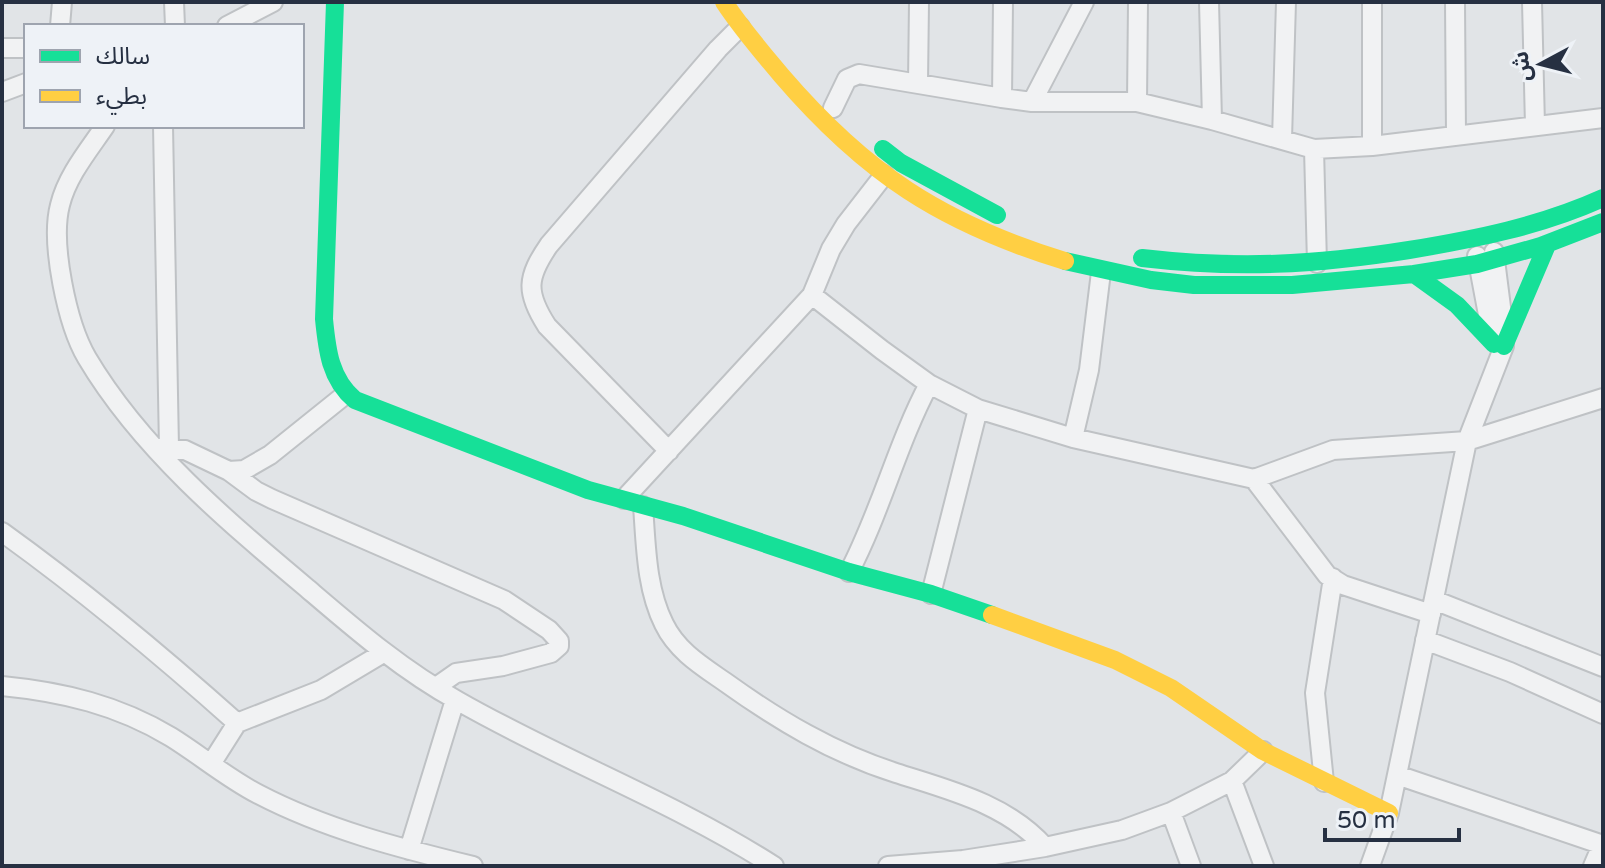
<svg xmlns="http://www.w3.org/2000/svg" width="1605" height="868" font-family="'Varela Round','Noto Sans Arabic',sans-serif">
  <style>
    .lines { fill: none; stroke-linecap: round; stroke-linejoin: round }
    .street-casing { stroke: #bfc2c5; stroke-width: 22 }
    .street { stroke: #f1f2f3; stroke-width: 18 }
    .fast { stroke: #16e098; stroke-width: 18 }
    .slow { stroke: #ffcf43; stroke-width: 18 }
  </style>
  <rect width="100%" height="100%" fill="#e1e4e7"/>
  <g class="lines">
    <defs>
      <path id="street" d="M 174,2 L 175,26
        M 1209,2 L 1212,120 L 1314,149
        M 1455,2 L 1456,135
        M 1532,2 L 1535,126
        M 60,26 L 62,2
        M 227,26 L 273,2
        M 2,48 L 26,48
        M 918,83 L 919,2
        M 2,92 L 26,83
        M 1002,98 L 1032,102 L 1137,102 L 1212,120
        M 1032,102 L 1084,2
        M 1137,102 L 1138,2
        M 833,108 L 847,79 L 859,74 L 1002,98 L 1003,2
        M 105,126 C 88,151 67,176 60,205 C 50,243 67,324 87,358 C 141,449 227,521 308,589 C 356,630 402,670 458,701 C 561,760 674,802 774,866
        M 163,126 L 169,448
        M 1282,139 L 1286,2
        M 1372,146 L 1372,2
        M 1477,256 L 1492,336
        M 1317,263 L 1314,149 L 1372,146 L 1603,118
        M 812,295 L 882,350 L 929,384 L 978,409 L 1073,438 L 1254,479 L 1333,450 L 1467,441 L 1603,398
        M 1073,438 L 1089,370 L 1101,272
        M 159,448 L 185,450 L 229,471 L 244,470 L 270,455 L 346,394
        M 669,451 L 547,326 C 525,292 527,277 549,245 L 718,49 L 740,27
        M 229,471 L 256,491 L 272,499 L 504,600 L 549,630 L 559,641 L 559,646 L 551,653 L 503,666 L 456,673 L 436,687
        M 1254,479 L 1327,575 L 1343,585 L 1431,614
        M 624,499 L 812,295 L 831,249 L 846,224 L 884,175
        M 643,506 C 646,545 646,588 664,624 C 677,651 702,666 725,682 C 778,720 833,753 896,773 C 949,790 1007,804 1045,847
        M 2,532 C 84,591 162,656 237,723
        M 849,572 C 881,511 897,444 929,384
        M 931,594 L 978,409
        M 1434,600 L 1603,667
        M 1425,640 L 1510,672 L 1603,714
        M 2,686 C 63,692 118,705 171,737 C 200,755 227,778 258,794 C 325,829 399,848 473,866
        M 211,764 L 237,723 L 321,690 L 383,653
        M 1397,775 L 1603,845
        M 1232,781 L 1264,866
        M 1324,782 L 1315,693 L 1333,578
        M 1171,812 L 1191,866
        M 409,850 L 455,700
        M 888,866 L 963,860 L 1045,847 L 1122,830 L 1171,812 L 1232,781 L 1263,751
        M 1370,866 L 1389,813 L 1467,441 L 1504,346 L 1504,331 L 1494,252
        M 1593,866 L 1602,845"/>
    </defs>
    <use href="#street" class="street-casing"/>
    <use href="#street" class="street"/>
    <path class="fast" d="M 335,2 L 324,319 C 327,350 330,379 355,400 L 588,490 L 683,516 L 849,572 L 931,594 L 992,615
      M 883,149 L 901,163 L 997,215
      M 1142,258 C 1237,269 1315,265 1409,250 C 1476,239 1541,226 1603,198
      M 1065,261 L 1151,280 L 1194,285 L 1292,285 L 1414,274 L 1477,264 L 1541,246 L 1603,222
      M 1414,274 L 1457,305 L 1494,344
      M 1504,346 L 1547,245"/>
    <path class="slow" d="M 724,2 C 741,28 761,51 781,75 C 865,173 941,223 1065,261
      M 992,615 L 1115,660 L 1171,688 L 1263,751 L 1389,813"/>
  </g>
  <rect width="1605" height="868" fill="none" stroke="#263042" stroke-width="8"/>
  <rect x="24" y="24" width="280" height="104" fill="#eef2f7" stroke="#9ea4af" stroke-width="2"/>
  <rect x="40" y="50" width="40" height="12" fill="#16e098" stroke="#9ea4af" stroke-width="2"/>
  <text x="96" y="64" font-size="24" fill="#263042">سالك</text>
  <rect x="40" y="90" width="40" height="12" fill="#ffcf43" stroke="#9ea4af" stroke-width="2"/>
  <text x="96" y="104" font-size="24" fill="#263042">بطيء</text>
  <g transform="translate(1541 64) rotate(263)" stroke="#eef2f7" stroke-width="6" paint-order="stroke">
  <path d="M0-6L14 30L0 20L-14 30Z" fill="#263042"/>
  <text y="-12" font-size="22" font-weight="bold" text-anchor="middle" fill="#263042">ش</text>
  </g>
  <path d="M1325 828v12h134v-12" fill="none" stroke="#263042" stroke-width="4"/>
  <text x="1337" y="828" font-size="24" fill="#263042" stroke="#eef2f7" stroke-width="6" paint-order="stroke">50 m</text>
</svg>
